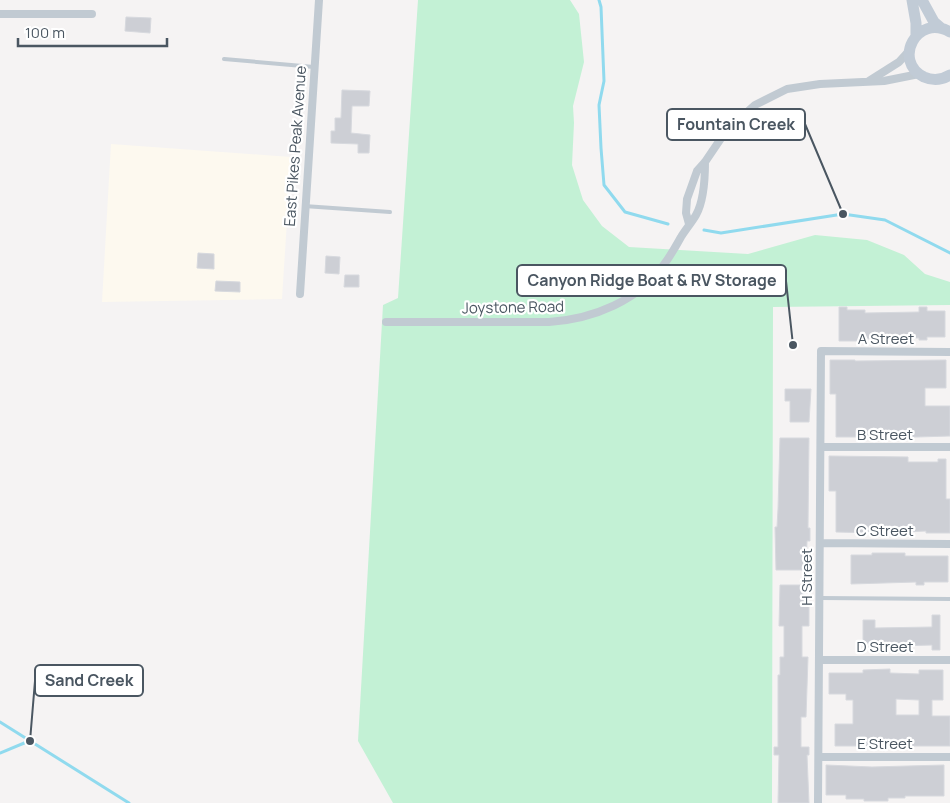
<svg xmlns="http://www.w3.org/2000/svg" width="950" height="803" font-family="Manrope,sans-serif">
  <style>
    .commercial { fill: #fdf9ef }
    .grass { fill: #c3f1d5 }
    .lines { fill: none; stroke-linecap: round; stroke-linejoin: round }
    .stream { stroke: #90daee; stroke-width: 3 }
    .building { fill: #cdcfd5; stroke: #d7d9de; fill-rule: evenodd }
    .lane { stroke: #c1cad2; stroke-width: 4 }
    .street { stroke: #c1cad2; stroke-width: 8 }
    .secondary { stroke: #c1cbd6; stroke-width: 11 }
    .labels { text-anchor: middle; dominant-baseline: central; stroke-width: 4.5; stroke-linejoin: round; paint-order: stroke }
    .street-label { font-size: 15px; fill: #4a5661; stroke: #fff }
    .leader { fill: none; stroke: #4a5661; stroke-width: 2 }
    .callout-dot { fill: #4a5661; stroke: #fff; stroke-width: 2 }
    .callout { fill: #fff; stroke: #4a5661; stroke-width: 2 }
    .callout-label { font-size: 16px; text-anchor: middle; font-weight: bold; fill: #4a5661 }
  </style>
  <rect width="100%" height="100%" fill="#f5f3f3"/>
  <path class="commercial" d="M 111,144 L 291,157 L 282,299 L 102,302 Z"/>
  <path class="grass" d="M 418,0 L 570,0 L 579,14 L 584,62 L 573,106 L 574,123 L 572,165 L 583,200 L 602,226 L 629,247 L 748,254 L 815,235 L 867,240 L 904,255 L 925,274 L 950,282 L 950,305 L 773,307 L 772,803 L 393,803 L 358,741 L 383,305 L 398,298 Z"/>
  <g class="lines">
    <path class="stream" d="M 599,0 L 601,7 L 604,81 L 599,105 L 601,148 L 604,185 L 625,212 L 668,224
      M 704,230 L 721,233 L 843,214 L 885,220 L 950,253
      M 0,722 L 129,803
      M 0,753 L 29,741"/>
  </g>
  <path class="building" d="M 126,17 L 151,18 L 150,33 L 125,31 Z
    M 342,90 L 370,91 L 369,106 L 352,106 L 351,133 L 370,135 L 369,153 L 358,153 L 358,144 L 331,143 L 331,131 L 335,131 L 335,118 L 341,118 Z
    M 198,253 L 214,254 L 214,269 L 197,268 Z
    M 326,256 L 340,257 L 339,274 L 325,273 Z
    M 345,275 L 359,275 L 359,287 L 344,287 Z
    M 216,281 L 240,282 L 240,292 L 215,291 Z
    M 839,307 L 847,307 L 847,310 L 865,310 L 865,313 L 919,312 L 919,307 L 927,307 L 927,311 L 945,311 L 945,337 L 927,337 L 927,340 L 919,340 L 919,338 L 889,338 L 865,339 L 865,341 L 839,341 Z
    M 830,360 L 855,360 L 855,361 L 946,360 L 946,388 L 925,388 L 925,406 L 950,406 L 950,436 L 917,437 L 836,437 L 836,394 L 830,394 Z
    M 785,389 L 811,389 L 809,422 L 790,422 L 790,401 L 785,401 Z
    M 780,438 L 809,438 L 808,528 L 810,528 L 810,541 L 807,541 L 806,570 L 776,570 L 775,527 L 777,527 L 778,509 Z
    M 829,456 L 908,457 L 908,462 L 938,462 L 938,459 L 946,459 L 946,499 L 950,499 L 950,533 L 926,533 L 926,531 L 878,533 L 836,532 L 836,491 L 829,491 Z
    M 872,553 L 905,553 L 905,556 L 948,556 L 948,582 L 924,582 L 924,585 L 916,585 L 916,582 L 851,584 L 851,555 L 872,555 Z
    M 780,585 L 804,585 L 804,602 L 809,602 L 809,626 L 802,626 L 802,657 L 808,657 L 806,717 L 801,717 L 801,747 L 809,747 L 809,755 L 807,755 L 809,803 L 778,803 L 779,755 L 774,755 L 774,747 L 778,747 L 778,675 L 780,675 L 780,657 L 784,657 L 784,626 L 779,626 Z
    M 932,615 L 940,615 L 940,650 L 932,650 L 932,645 L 863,647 L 863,620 L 875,620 L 875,628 L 932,627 Z
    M 890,669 L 890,673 L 919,674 L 919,670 L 943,670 L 943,700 L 932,700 L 932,716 L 950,716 L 950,746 L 835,746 L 835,724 L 853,724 L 853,700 L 846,700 L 846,694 L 829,694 L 829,673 L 863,673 L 863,670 ZM 896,699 L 919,700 L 919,715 L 896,715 Z
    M 826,765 L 872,767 L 944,765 L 944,796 L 905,796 L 905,798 L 888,798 L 888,801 L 864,801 L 864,799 L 846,799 L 846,795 L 826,795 Z"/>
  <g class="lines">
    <path class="lane" d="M 224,59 L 314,67
      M 304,206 L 390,212
      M 820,598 L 950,599"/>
    <path class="street" d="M 0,14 L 92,14
      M 869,81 L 899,62 L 909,51
      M 689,224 L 686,213 L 687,199 L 697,171 L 705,162 L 726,131 L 755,105 L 787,89 L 820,84 L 884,81 L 919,74
      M 300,294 L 319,0
      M 386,322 L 549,322 C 593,319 639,301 665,263 C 671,255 676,246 681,237 C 686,229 692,222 696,215 C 704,201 705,178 705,162
      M 821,447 L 950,447
      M 820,543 L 950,544
      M 820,660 L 950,660
      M 819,757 L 950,757
      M 818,803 L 821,351 L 950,352"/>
    <path class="secondary" d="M 912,0 L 916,23 L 916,35
      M 922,0 L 934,22 L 941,28
      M 950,32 C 917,13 892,61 924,77 C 933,81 942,80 950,75"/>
  </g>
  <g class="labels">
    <g class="street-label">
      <text transform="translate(295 146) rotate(-86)">East Pikes Peak Avenue</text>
      <text transform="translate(513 307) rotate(-1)">Joystone Road</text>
      <text x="886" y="338">A Street</text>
      <text x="885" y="434">B Street</text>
      <text x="885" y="530">C Street</text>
      <text transform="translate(806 577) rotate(-90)">H Street</text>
      <text x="885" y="646">D Street</text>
      <text x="885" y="743">E Street</text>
    </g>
  </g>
  <path class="leader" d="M843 214L805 124M793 345L786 281M30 741L35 681"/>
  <g class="callout-dot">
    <circle cx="843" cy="214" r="5"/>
    <circle cx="793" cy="345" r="5"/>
    <circle cx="30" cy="741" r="5"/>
  </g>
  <g class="callout">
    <rect x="667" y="109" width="138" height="31" rx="5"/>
    <rect x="517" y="265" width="269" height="31" rx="5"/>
    <rect x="35" y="665" width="108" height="31" rx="5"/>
  </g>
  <g class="callout-label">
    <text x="736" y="130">Fountain Creek</text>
    <text x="652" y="286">Canyon Ridge Boat &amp; RV Storage</text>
    <text x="89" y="686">Sand Creek</text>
  </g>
  <path d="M18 38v8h149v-8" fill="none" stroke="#4a5661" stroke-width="2.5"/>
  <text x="25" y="38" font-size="15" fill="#4a5661" stroke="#ffffff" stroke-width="4" paint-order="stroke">100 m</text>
</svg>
